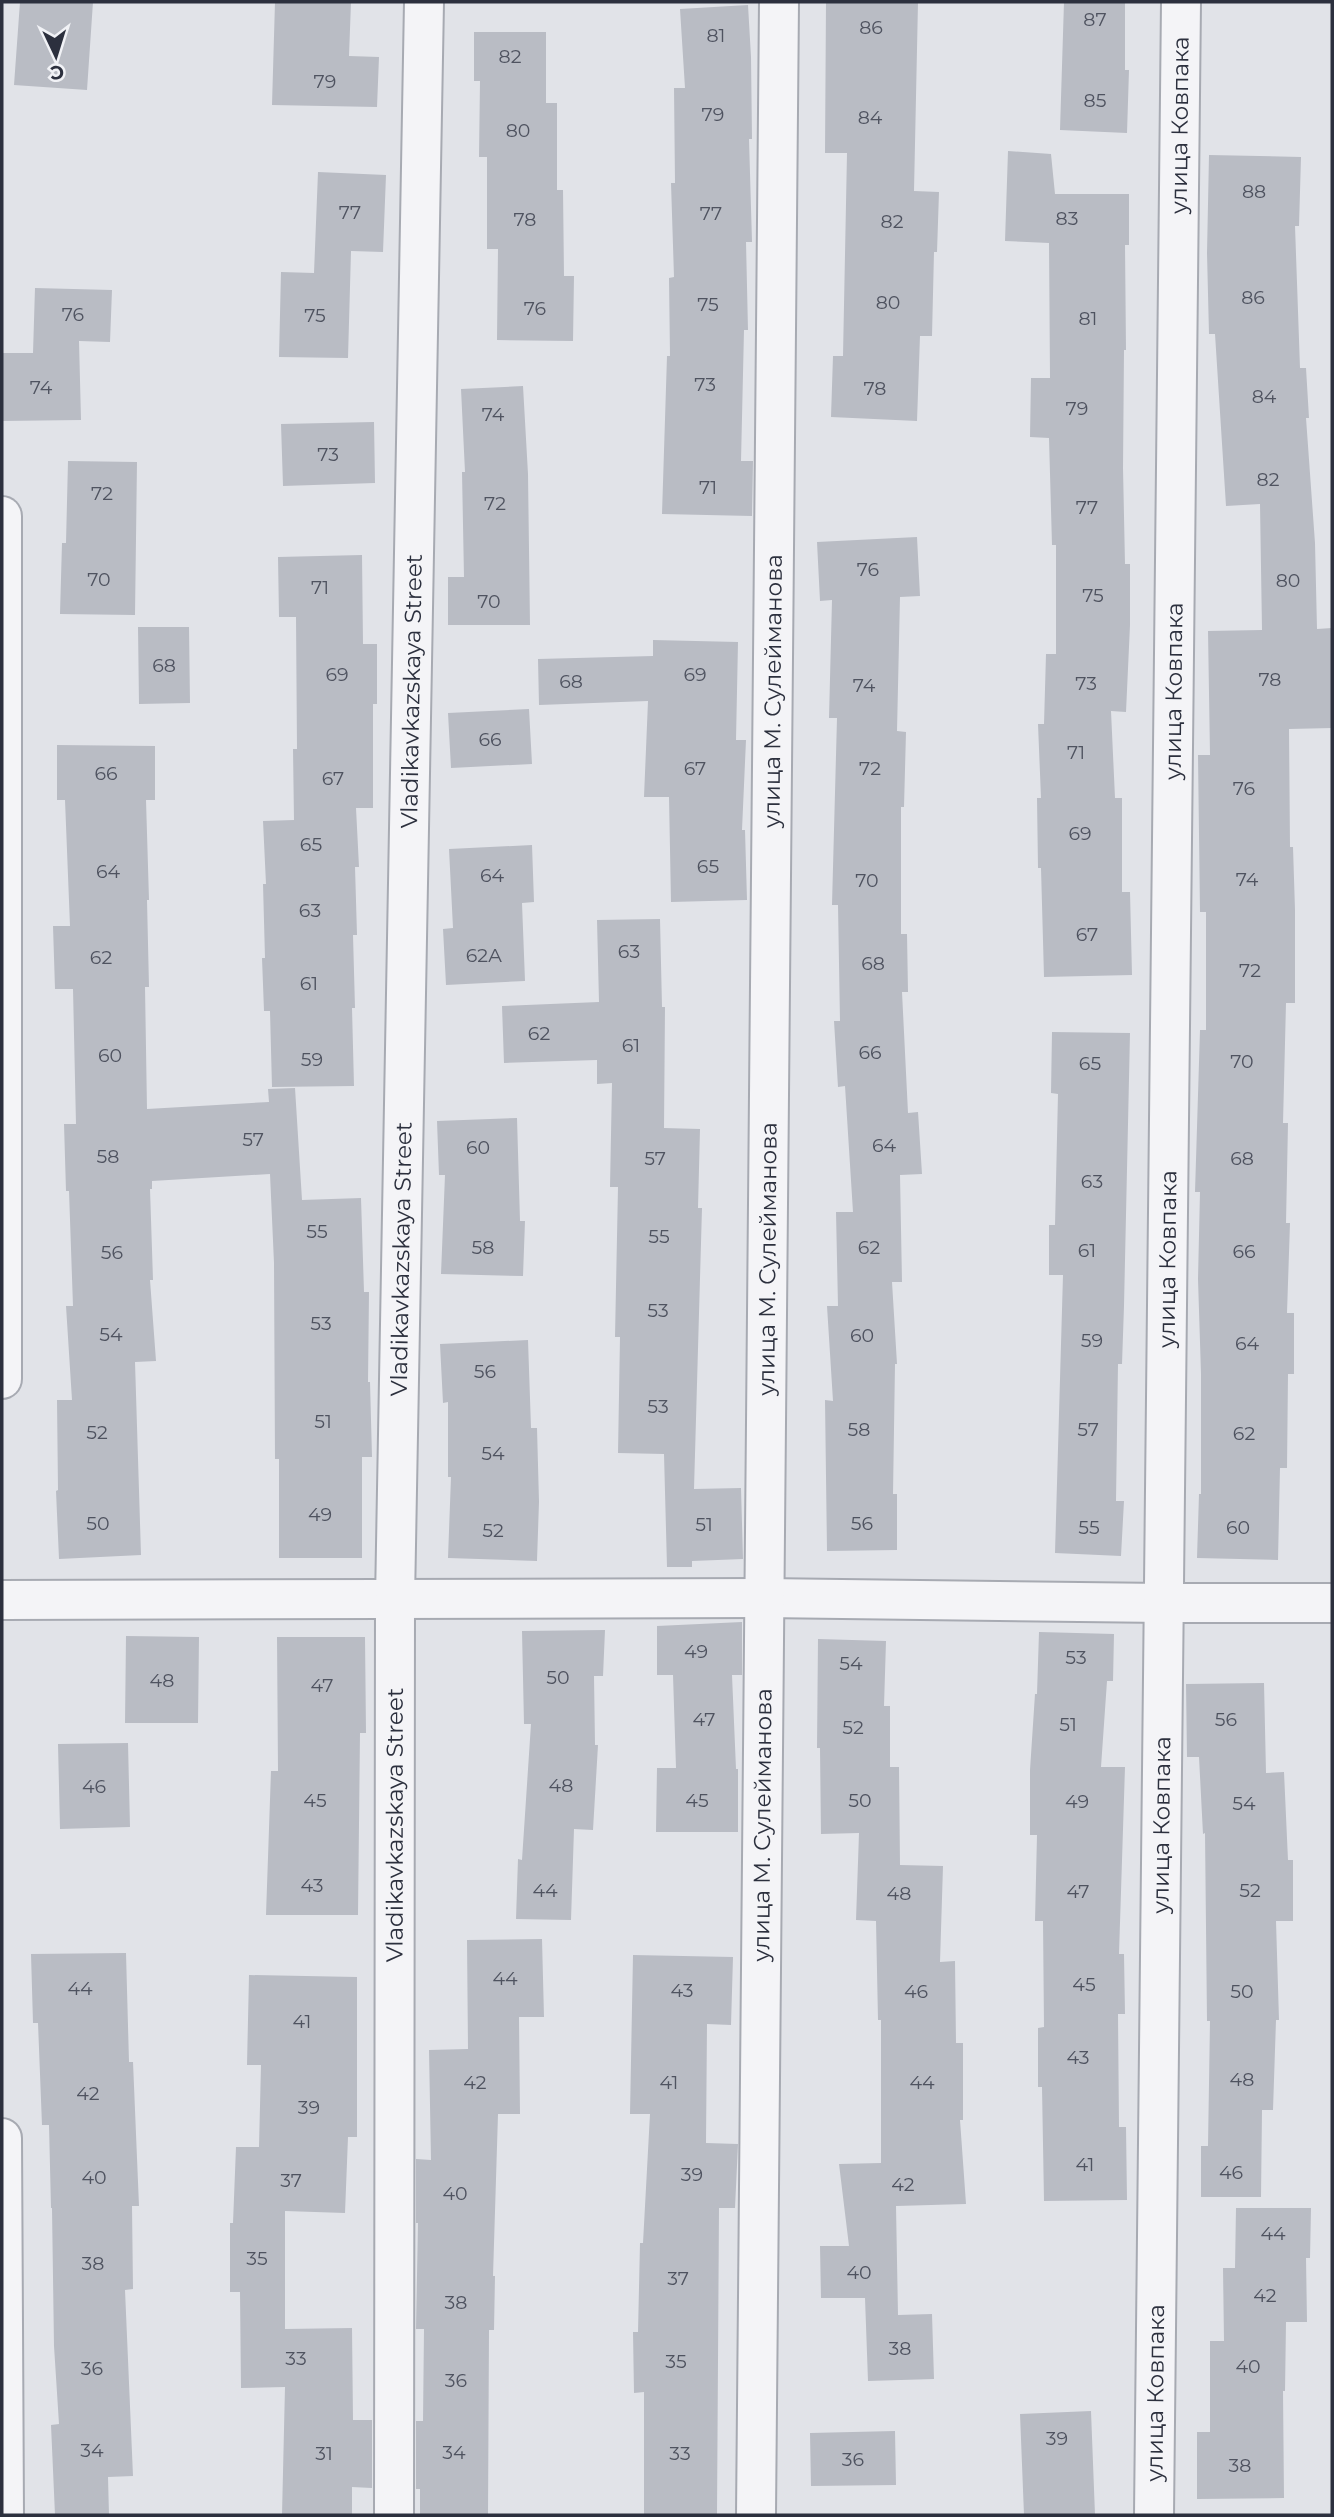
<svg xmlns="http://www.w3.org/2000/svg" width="1334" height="2517" font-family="Montserrat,sans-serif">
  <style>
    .building { fill: #b9bcc4 }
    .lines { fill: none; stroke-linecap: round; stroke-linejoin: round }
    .minor-casing { stroke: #a7aab2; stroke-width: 42 }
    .minor { stroke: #f4f4f7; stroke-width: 38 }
    .labels { text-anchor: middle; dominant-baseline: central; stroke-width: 6; stroke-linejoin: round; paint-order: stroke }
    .number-label { font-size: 19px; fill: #4f5360 }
    .street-label { font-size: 23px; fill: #2c303e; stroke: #f1f2f6 }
  </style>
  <rect width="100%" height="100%" fill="#e1e3e8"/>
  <path class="building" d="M 20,2 L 93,2 L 87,90 L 14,85 Z
    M 275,2 L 351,2 L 349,56 L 379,57 L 377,107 L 272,105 Z
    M 826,2 L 918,2 L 914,191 L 939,192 L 937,252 L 934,252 L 932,336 L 920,336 L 917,421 L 831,417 L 833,356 L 843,356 L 847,153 L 825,153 Z
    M 1064,2 L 1125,2 L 1125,70 L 1129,70 L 1127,133 L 1060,130 Z
    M 748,5 L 751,57 L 752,139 L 749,139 L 752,242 L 746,242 L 748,330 L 744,330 L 741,461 L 753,461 L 752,516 L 662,514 L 667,356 L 670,356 L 669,278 L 674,277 L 671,183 L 675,183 L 674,88 L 685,88 L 680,9 Z
    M 474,32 L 546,32 L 546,103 L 557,103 L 557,190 L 563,190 L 564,276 L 574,276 L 573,341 L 497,340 L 498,249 L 487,249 L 487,157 L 479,157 L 480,81 L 474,81 Z
    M 1008,151 L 1051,154 L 1055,194 L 1129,194 L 1129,245 L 1125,245 L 1126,350 L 1124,350 L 1123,468 L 1125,564 L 1130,564 L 1130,625 L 1126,712 L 1111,711 L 1115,798 L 1122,798 L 1122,892 L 1130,892 L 1132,975 L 1044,977 L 1041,868 L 1038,868 L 1037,798 L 1041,798 L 1038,724 L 1044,724 L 1046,654 L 1056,654 L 1056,545 L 1052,545 L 1049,438 L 1030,437 L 1031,378 L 1050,378 L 1049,243 L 1005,241 Z
    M 1209,155 L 1301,157 L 1299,226 L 1295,226 L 1300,368 L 1306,368 L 1309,418 L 1306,418 L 1315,543 L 1317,629 L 1332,628 L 1332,728 L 1289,729 L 1290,847 L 1293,847 L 1295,910 L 1295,1003 L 1286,1003 L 1283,1123 L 1288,1123 L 1286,1223 L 1290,1223 L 1287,1313 L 1294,1313 L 1294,1374 L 1288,1374 L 1287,1468 L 1280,1468 L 1278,1560 L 1197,1558 L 1199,1494 L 1201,1494 L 1201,1374 L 1198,1279 L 1200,1192 L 1195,1192 L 1200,1030 L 1206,1030 L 1206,912 L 1200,912 L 1198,755 L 1210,755 L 1208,631 L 1262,630 L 1260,504 L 1226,506 L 1215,334 L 1209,334 L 1207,253 Z
    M 318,172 L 386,175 L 383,252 L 351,251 L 348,358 L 279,357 L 281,272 L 314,273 Z
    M 35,288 L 112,290 L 110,342 L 79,341 L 81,420 L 2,421 L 2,353 L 33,353 Z
    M 523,386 L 528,474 L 530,625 L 448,625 L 448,577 L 464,577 L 462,472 L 465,472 L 461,389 Z
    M 374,422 L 375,483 L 283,486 L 281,424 Z
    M 68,461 L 137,462 L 135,615 L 60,614 L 62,543 L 66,543 Z
    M 917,537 L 920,596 L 900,597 L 897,731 L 906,732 L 904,807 L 901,807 L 901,934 L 907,934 L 908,992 L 902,992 L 908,1113 L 918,1112 L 922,1174 L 900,1175 L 902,1282 L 892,1282 L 897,1364 L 895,1364 L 893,1494 L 897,1494 L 897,1550 L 827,1551 L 825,1400 L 833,1401 L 827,1306 L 838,1306 L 836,1212 L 853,1212 L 845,1086 L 838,1087 L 834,1021 L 840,1021 L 838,905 L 832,905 L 837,718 L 829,718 L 832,600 L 820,601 L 817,542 Z
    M 362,555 L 363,644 L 377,644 L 377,704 L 373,704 L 373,808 L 356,808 L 359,867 L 355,867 L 357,935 L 353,935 L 355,1008 L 352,1008 L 354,1086 L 272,1087 L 270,1011 L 264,1011 L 262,958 L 265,958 L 263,884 L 266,884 L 263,821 L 294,820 L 293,749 L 297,749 L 296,617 L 279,617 L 278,557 Z
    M 138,627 L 189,627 L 190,703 L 139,704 Z
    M 653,640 L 738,642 L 736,740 L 746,740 L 742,830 L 745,830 L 747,900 L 671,902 L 669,797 L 644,797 L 648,701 L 539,705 L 538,659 L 653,656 Z
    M 529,709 L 532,764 L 451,768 L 448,713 Z
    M 57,745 L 155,746 L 155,800 L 146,800 L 149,900 L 147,900 L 149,987 L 145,987 L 147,1109 L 269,1102 L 268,1089 L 295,1088 L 302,1200 L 361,1198 L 364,1292 L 369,1292 L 368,1382 L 370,1382 L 372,1457 L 362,1457 L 362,1558 L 279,1558 L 279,1459 L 275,1459 L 274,1263 L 270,1174 L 152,1181 L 152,1189 L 150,1189 L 153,1280 L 150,1280 L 156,1361 L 135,1362 L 141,1555 L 59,1559 L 56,1491 L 58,1490 L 57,1400 L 72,1400 L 66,1306 L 73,1306 L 69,1191 L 66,1191 L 64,1124 L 76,1124 L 73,989 L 55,989 L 53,926 L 70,926 L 65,800 L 57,800 Z
    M 532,845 L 534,902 L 522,903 L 525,981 L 446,985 L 443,929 L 453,928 L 449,849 Z
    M 660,919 L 662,1007 L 665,1007 L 664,1128 L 700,1129 L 698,1208 L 702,1208 L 694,1489 L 741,1488 L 743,1559 L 692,1561 L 692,1567 L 667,1567 L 664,1454 L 618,1453 L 620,1337 L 615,1337 L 618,1187 L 610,1187 L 612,1083 L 597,1084 L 597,1060 L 504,1063 L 502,1006 L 599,1002 L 597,920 Z
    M 1052,1032 L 1130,1033 L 1124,1306 L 1122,1364 L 1118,1364 L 1116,1501 L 1124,1501 L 1121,1556 L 1055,1553 L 1063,1275 L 1049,1275 L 1049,1225 L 1055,1225 L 1058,1094 L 1051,1093 Z
    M 517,1118 L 520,1221 L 525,1221 L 523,1276 L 441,1274 L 445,1175 L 439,1175 L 437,1121 Z
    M 528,1340 L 531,1428 L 537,1428 L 539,1502 L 537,1561 L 448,1558 L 451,1477 L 448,1477 L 448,1402 L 443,1403 L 440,1344 Z
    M 742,1622 L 742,1675 L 732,1675 L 736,1769 L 738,1769 L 738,1832 L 656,1832 L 657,1768 L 676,1768 L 673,1675 L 657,1675 L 657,1626 Z
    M 605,1630 L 603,1676 L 594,1676 L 595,1745 L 598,1745 L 593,1830 L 574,1829 L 571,1920 L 516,1919 L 518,1859 L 522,1860 L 531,1724 L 524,1724 L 522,1631 Z
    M 1039,1632 L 1114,1634 L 1113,1681 L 1107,1681 L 1101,1767 L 1125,1767 L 1119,1954 L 1124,1954 L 1125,2014 L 1118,2014 L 1119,2127 L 1126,2127 L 1127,2200 L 1044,2201 L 1042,2087 L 1038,2087 L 1038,2028 L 1044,2027 L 1043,1921 L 1035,1921 L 1037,1835 L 1030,1835 L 1030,1770 L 1035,1694 L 1037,1694 Z
    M 126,1636 L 199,1637 L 198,1723 L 125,1723 Z
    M 277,1637 L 365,1637 L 366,1733 L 360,1733 L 358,1915 L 266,1915 L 271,1771 L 278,1771 Z
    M 818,1639 L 886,1641 L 884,1706 L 890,1706 L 890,1767 L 899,1767 L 900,1865 L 943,1866 L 940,1962 L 955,1961 L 956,2043 L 963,2043 L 963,2120 L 960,2120 L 966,2204 L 896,2206 L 898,2315 L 932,2314 L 934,2379 L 868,2381 L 865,2298 L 821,2298 L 820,2246 L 849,2246 L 839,2164 L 881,2163 L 881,2020 L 878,2020 L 876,1921 L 856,1920 L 859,1833 L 821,1834 L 820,1748 L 817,1748 Z
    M 1264,1683 L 1266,1773 L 1284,1772 L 1288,1860 L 1293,1860 L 1293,1921 L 1276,1921 L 1279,2020 L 1276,2020 L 1273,2110 L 1262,2110 L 1261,2197 L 1201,2197 L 1201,2146 L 1208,2146 L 1210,2021 L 1207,2021 L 1205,1833 L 1203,1834 L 1199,1757 L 1187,1757 L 1186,1684 Z
    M 128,1743 L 130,1827 L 60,1829 L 58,1744 Z
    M 542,1939 L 544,2017 L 519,2017 L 520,2114 L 498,2114 L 493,2276 L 495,2276 L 494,2330 L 489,2330 L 488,2515 L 420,2515 L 420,2489 L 416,2489 L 416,2421 L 423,2421 L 424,2329 L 416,2329 L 418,2223 L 416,2223 L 416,2159 L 431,2160 L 429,2050 L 468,2049 L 467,1940 Z
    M 126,1953 L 129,2062 L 133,2062 L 139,2206 L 132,2206 L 133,2289 L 125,2290 L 133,2476 L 108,2477 L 109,2515 L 55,2515 L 51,2425 L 59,2424 L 54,2346 L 52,2208 L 51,2208 L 49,2125 L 42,2125 L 38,2023 L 33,2023 L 31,1954 Z
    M 633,1955 L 733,1957 L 731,2025 L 707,2024 L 706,2143 L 738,2144 L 735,2208 L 719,2208 L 717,2515 L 644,2515 L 644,2392 L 634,2393 L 633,2332 L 638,2332 L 640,2243 L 643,2243 L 650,2114 L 630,2114 Z
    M 249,1975 L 357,1977 L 357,2137 L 348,2137 L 345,2213 L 285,2211 L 285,2329 L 352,2328 L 353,2420 L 372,2420 L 372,2488 L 352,2487 L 352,2515 L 282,2515 L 285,2387 L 241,2388 L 240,2292 L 230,2292 L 230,2223 L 233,2223 L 236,2147 L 259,2147 L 261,2065 L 247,2065 Z
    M 1236,2208 L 1311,2208 L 1310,2258 L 1306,2258 L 1307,2322 L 1286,2322 L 1285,2391 L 1283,2391 L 1284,2498 L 1197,2499 L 1197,2432 L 1210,2432 L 1210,2341 L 1224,2341 L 1223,2268 L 1235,2268 Z
    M 1091,2411 L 1095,2515 L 1024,2515 L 1020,2414 Z
    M 895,2431 L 896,2485 L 811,2486 L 810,2433 Z"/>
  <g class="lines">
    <defs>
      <g id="minor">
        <path d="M 2,516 L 2,1379"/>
        <path d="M 2,1600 L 764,1598 L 1164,1603 L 1332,1603"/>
        <path d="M 2,2138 L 4,2515"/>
        <path id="s1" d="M 394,2515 L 395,1600 L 424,2"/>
        <path id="s2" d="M 756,2515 L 779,2"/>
        <path id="s3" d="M 1154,2515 L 1181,2"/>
      </g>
    </defs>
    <use href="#minor" class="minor-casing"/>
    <use href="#minor" class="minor"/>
  </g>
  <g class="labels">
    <g class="number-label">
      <text x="1095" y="19">87</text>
      <text x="871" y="27">86</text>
      <text x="716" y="35">81</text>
      <text x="510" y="56">82</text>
      <text x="325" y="81">79</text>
      <text x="1095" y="100">85</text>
      <text x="713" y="114">79</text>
      <text x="870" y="117">84</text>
      <text x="518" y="130">80</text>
      <text x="1254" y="191">88</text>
      <text x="350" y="212">77</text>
      <text x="711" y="213">77</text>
      <text x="1067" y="218">83</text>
      <text x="525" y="219">78</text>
      <text x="892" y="221">82</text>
      <text x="1253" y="297">86</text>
      <text x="888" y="302">80</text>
      <text x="708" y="304">75</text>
      <text x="535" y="308">76</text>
      <text x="73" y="314">76</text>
      <text x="315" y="315">75</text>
      <text x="1088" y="318">81</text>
      <text x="705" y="384">73</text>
      <text x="41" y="387">74</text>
      <text x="875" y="388">78</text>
      <text x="1264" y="396">84</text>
      <text x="1077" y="408">79</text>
      <text x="493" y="414">74</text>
      <text x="328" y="454">73</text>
      <text x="1268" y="479">82</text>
      <text x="708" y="487">71</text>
      <text x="102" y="493">72</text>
      <text x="495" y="503">72</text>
      <text x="1087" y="507">77</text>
      <text x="868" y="569">76</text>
      <text x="99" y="579">70</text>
      <text x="1288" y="580">80</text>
      <text x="320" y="587">71</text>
      <text x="1093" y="595">75</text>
      <text x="489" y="601">70</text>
      <text x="164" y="665">68</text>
      <text x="337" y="674">69</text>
      <text x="695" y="674">69</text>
      <text x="1270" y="679">78</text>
      <text x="571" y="681">68</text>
      <text x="1086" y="683">73</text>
      <text x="864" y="685">74</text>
      <text x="490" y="739">66</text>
      <text x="1076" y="752">71</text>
      <text x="695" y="768">67</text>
      <text x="870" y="768">72</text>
      <text x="106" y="773">66</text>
      <text x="333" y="778">67</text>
      <text x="1244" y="788">76</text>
      <text x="1080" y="833">69</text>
      <text x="311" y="844">65</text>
      <text x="708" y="866">65</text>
      <text x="108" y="871">64</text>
      <text x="492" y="875">64</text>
      <text x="1247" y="879">74</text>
      <text x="867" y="880">70</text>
      <text x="310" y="910">63</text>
      <text x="1087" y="934">67</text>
      <text x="629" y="951">63</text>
      <text x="484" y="955">62А</text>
      <text x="101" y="957">62</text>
      <text x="873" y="963">68</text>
      <text x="1250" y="970">72</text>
      <text x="309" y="983">61</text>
      <text x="539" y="1033">62</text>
      <text x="631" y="1045">61</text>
      <text x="870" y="1052">66</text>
      <text x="110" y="1055">60</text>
      <text x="312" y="1059">59</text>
      <text x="1242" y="1061">70</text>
      <text x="1090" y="1063">65</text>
      <text x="253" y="1139">57</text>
      <text x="884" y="1145">64</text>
      <text x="478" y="1147">60</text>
      <text x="108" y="1156">58</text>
      <text x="655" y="1158">57</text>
      <text x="1242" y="1158">68</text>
      <text x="1092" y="1181">63</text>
      <text x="317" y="1231">55</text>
      <text x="659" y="1236">55</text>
      <text x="483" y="1247">58</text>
      <text x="869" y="1247">62</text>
      <text x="1087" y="1250">61</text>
      <text x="1244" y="1251">66</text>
      <text x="112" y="1252">56</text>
      <text x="658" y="1310">53</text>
      <text x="321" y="1323">53</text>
      <text x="111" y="1334">54</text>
      <text x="862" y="1335">60</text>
      <text x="1092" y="1340">59</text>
      <text x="1247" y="1343">64</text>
      <text x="485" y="1371">56</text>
      <text x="658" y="1406">53</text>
      <text x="323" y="1421">51</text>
      <text x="859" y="1429">58</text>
      <text x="1088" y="1429">57</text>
      <text x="97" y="1432">52</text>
      <text x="1244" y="1433">62</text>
      <text x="493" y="1453">54</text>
      <text x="320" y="1514">49</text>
      <text x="98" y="1523">50</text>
      <text x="862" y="1523">56</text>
      <text x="704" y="1524">51</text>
      <text x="1089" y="1527">55</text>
      <text x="1238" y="1527">60</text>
      <text x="493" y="1530">52</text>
      <text x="696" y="1651">49</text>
      <text x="1076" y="1657">53</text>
      <text x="851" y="1663">54</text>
      <text x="558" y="1677">50</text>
      <text x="162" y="1680">48</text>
      <text x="322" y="1685">47</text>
      <text x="704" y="1719">47</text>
      <text x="1226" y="1719">56</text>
      <text x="1068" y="1724">51</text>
      <text x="853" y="1727">52</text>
      <text x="561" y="1785">48</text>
      <text x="94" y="1786">46</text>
      <text x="315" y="1800">45</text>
      <text x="697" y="1800">45</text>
      <text x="860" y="1800">50</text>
      <text x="1077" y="1801">49</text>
      <text x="1244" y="1803">54</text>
      <text x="312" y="1885">43</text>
      <text x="545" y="1890">44</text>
      <text x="1250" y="1890">52</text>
      <text x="1078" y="1891">47</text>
      <text x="899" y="1893">48</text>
      <text x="505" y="1978">44</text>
      <text x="1084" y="1984">45</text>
      <text x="80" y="1988">44</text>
      <text x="682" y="1990">43</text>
      <text x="916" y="1991">46</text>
      <text x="1242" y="1991">50</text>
      <text x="302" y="2021">41</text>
      <text x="1078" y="2057">43</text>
      <text x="1242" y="2079">48</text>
      <text x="475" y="2082">42</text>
      <text x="669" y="2082">41</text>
      <text x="922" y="2082">44</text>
      <text x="88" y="2093">42</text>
      <text x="309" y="2107">39</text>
      <text x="1085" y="2164">41</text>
      <text x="1231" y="2172">46</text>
      <text x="692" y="2174">39</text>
      <text x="94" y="2177">40</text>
      <text x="291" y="2180">37</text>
      <text x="903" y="2184">42</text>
      <text x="455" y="2193">40</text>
      <text x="1273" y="2233">44</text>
      <text x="257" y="2258">35</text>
      <text x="93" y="2263">38</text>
      <text x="859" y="2272">40</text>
      <text x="678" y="2278">37</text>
      <text x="1265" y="2295">42</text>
      <text x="456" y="2302">38</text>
      <text x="900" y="2348">38</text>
      <text x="296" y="2358">33</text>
      <text x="676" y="2361">35</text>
      <text x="1248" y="2366">40</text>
      <text x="92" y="2368">36</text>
      <text x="456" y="2380">36</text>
      <text x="1057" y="2438">39</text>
      <text x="92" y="2450">34</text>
      <text x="454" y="2452">34</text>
      <text x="324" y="2453">31</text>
      <text x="680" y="2453">33</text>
      <text x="853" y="2459">36</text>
      <text x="1240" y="2465">38</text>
    </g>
    <g class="street-label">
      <text stroke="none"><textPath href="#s3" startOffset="2390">улица Ковпака</textPath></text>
      <text stroke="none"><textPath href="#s1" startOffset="1824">Vladikavkazskaya Street</textPath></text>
      <text stroke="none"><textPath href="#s2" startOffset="1824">улица М. Сулейманова</textPath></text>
      <text stroke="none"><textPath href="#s3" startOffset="1824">улица Ковпака</textPath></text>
      <text stroke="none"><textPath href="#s1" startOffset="1256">Vladikavkazskaya Street</textPath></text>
      <text stroke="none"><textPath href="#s2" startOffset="1256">улица М. Сулейманова</textPath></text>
      <text stroke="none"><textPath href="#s3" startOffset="1256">улица Ковпака</textPath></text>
      <text stroke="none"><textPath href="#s1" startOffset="690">Vladikavkazskaya Street</textPath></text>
      <text stroke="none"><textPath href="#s2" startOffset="690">улица М. Сулейманова</textPath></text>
      <text stroke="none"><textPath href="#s3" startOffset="690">улица Ковпака</textPath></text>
      <text stroke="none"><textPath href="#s3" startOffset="122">улица Ковпака</textPath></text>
    </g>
  </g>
  <rect width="1334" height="2517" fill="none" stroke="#2c303e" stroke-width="7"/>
  <g transform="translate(56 56) rotate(176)" stroke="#f1f2f6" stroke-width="5" paint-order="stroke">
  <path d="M0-5L12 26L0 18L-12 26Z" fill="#2c303e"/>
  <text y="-10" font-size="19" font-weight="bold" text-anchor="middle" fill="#2c303e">С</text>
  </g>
</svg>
